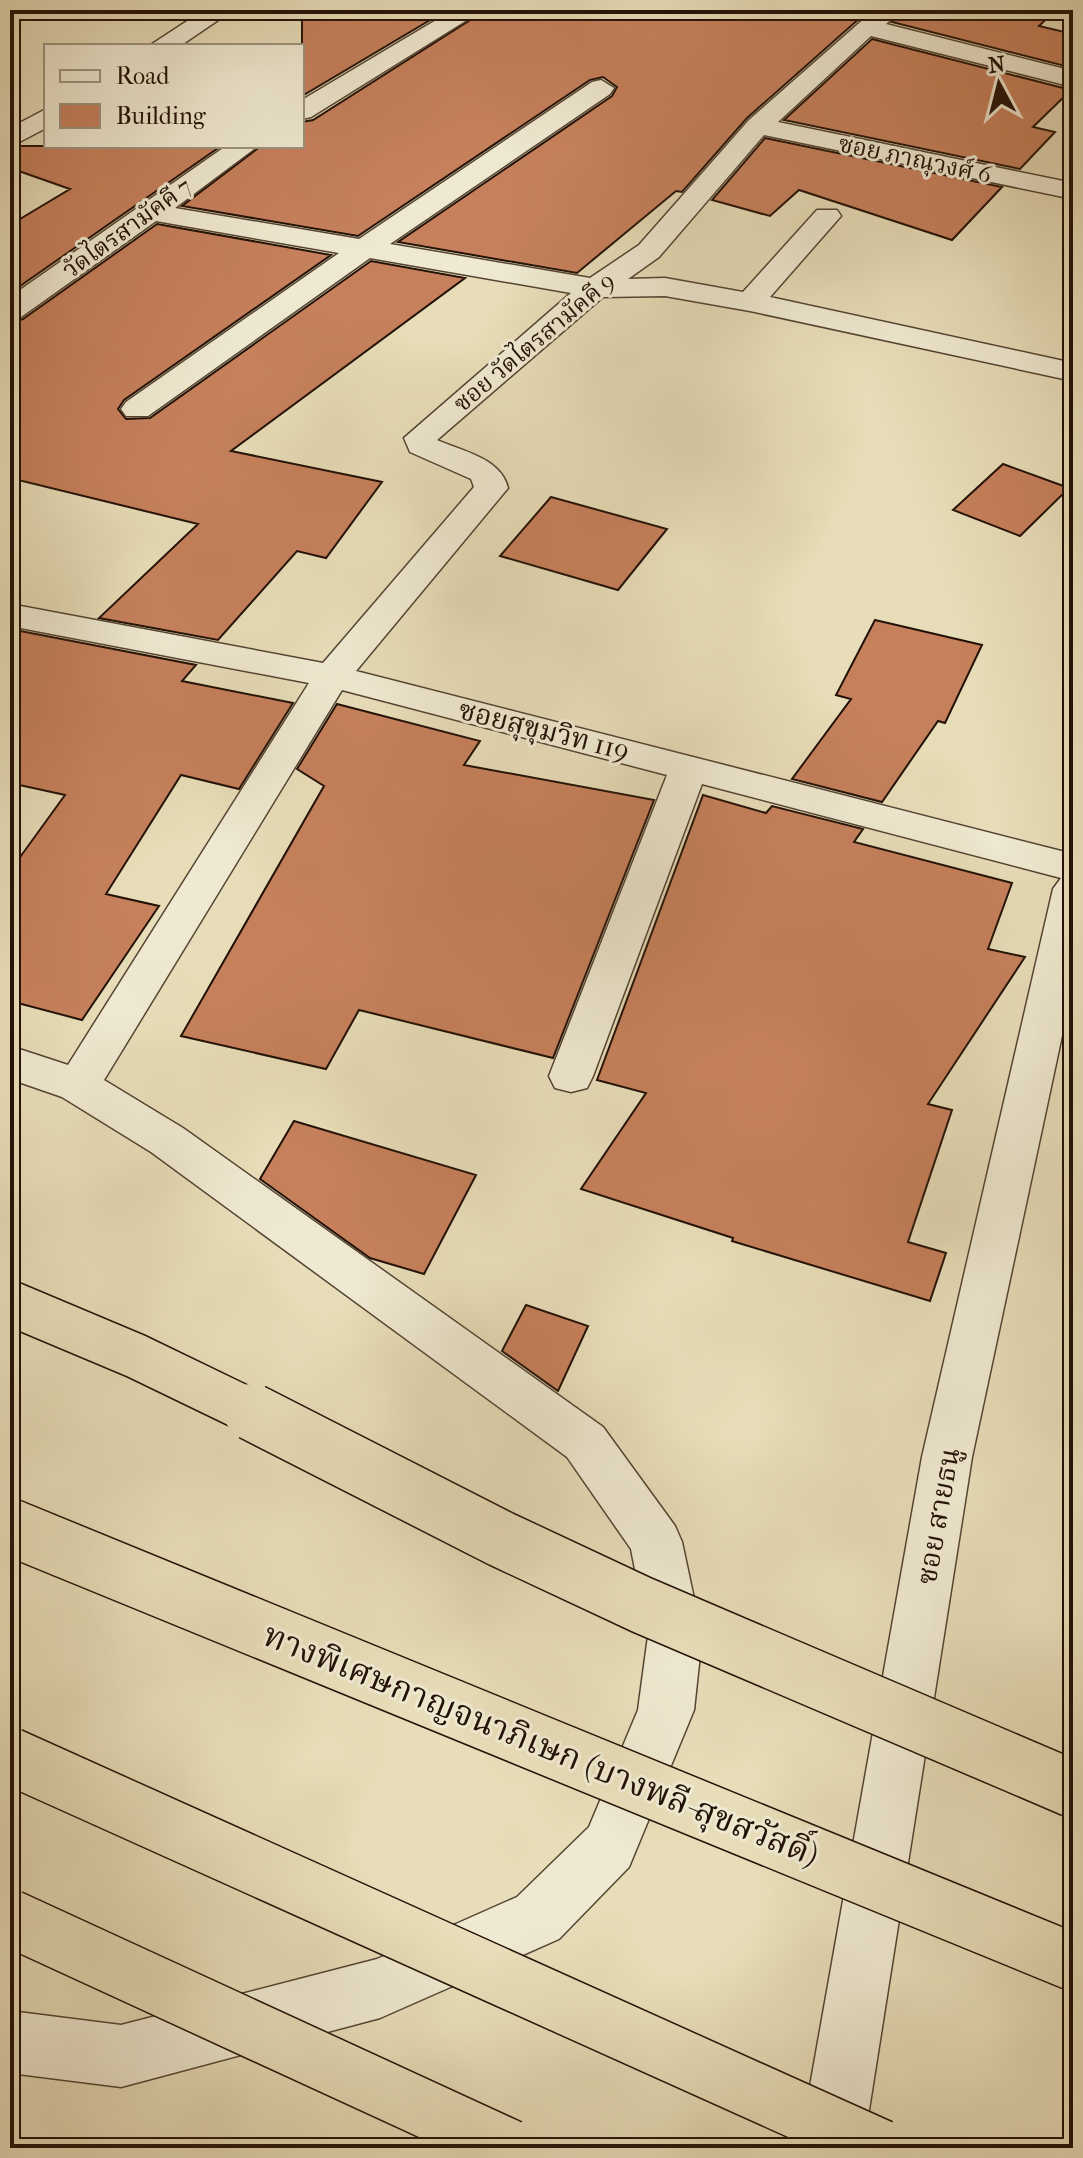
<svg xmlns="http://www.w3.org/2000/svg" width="1083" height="2158" font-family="'IM FELL French Canon','Noto Serif Thai',serif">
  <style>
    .building { fill: #c6805c; stroke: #231107; stroke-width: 2 }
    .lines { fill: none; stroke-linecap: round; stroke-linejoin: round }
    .minor-casing { stroke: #544433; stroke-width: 3 }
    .minor { fill: #efe9d1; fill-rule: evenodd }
    .motorway-bridge-far1-casing { stroke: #231107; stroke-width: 47; stroke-linecap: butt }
    .motorway-bridge-casing { stroke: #231107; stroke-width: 59; stroke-linecap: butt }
    .motorway-bridge-far1 { stroke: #e7ddb8; stroke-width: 44 }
    .motorway-bridge { stroke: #e7ddb8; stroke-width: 56 }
    .labels { text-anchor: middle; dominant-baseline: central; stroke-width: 6; stroke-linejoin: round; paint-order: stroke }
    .far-street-label { font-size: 24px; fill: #231107; stroke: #efe9d1 }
    .street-label { font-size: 28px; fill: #231107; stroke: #efe9d1 }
    .near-street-label { font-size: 34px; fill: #231107; stroke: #efe9d1 }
  </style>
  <rect width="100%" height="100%" fill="#e7ddb8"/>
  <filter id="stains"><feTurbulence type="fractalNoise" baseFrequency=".0025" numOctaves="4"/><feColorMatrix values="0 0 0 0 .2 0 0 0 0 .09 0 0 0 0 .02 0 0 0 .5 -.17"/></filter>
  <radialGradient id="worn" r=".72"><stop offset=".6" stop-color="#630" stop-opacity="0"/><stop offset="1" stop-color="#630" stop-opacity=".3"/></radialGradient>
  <path class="building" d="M 302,10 L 447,10 L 302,96 Z
    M 486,10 L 869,10 L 747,118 L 682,192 L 676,191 L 577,273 L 398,242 L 612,96 L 617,87 L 603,77 L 590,80 L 358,236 L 182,206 L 261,146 L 302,146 L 302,122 L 313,120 Z
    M 905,10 L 1056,10 L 1039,26 L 1073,34 L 1073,68 L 892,22 Z
    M 872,39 L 1071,90 L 1033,127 L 1055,132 L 1020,169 L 784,120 Z
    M 765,138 L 1002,187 L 952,240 L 799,190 L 770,216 L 712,200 Z
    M 18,146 L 221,146 L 10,293 L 10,225 L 70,189 L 10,168 L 10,150 Z
    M 157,224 L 331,255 L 124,400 L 118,409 L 126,419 L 150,418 L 371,261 L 465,278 L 231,451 L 382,482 L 326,558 L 297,551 L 218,640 L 99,618 L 198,524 L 10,478 L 10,323 L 23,319 Z
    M 1003,464 L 1069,488 L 1020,536 L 953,510 Z
    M 551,497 L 667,529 L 618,590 L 500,556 Z
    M 875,620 L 982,645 L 945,723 L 938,721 L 882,802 L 792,779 L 851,699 L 836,695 Z
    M 10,629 L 196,665 L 182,681 L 293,703 L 239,789 L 181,775 L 106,894 L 159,906 L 82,1020 L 10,1001 L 10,871 L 65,795 L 10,783 Z
    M 337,704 L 480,741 L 464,765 L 654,800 L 553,1058 L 359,1010 L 326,1069 L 181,1036 L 324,786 L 297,769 Z
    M 703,795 L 766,813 L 772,806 L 863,829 L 854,842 L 1012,883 L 988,949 L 1025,957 L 928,1104 L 952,1110 L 908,1242 L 946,1253 L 930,1301 L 732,1241 L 733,1238 L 581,1189 L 646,1093 L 597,1080 Z
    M 294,1121 L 476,1175 L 424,1274 L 370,1258 L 260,1179 Z
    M 526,1305 L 588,1326 L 558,1391 L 502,1351 Z"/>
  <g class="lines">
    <defs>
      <path id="minor" d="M 204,10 L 233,10 L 180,46 L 149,46 Z
        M 453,10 L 483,10 L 311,117 L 302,119 L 302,100 Z
        M 874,10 L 902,10 L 886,24 L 1073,71 L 1073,87 L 871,36 L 778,122 L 1073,183 L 1073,199 L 764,135 L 659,257 L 628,279 L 665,278 L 743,292 L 817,210 L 837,210 L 841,216 L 770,297 L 1073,363 L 1073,381 L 750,311 L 665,296 L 603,297 L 437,440 C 462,451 501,458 508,488 L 356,671 L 1073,854 L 1073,984 L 972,1457 L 863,2148 L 799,2148 L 922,1457 L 1053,889 L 1061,878 L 702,784 L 593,1076 L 587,1088 L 571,1092 L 555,1088 L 549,1076 L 667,775 L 342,690 L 104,1080 L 183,1128 L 603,1427 L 675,1526 L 682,1542 L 702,1636 L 694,1710 L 629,1867 L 559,1939 L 380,2018 L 121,2087 L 10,2073 L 10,2011 L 121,2025 L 377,1959 L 517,1897 L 589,1827 L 638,1710 L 648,1636 L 631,1549 L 567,1457 L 151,1152 L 62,1097 L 10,1079 L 10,1046 L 68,1065 L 309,683 L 10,626 L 10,604 L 323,663 L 474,487 L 471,479 L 410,452 L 404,438 L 571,293 L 370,258 L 148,416 L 126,416 L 121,409 L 126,402 L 339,253 L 156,221 L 21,317 L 10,320 L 10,297 L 226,146 L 258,146 L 175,208 L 359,239 L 592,82 L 601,80 L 614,88 L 610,94 L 390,244 L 590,278 L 639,245 L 749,120 Z
        M 46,109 L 46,128 L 10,147 L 10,128 Z"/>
    </defs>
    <use href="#minor" class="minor-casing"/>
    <use href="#minor" class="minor"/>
    <defs>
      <path id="motorway-bridge-far1" d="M 10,1303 L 136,1356 L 256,1414"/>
      <path id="motorway-bridge" d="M 252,1412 L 501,1539 L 642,1605 L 1073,1789
        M 10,1527 L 1073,1962
        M 10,1756 L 881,2148
        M 10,1918 L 510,2148"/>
    </defs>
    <use href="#motorway-bridge-far1" class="motorway-bridge-far1-casing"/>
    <use href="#motorway-bridge" class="motorway-bridge-casing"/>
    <use href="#motorway-bridge-far1" class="motorway-bridge-far1"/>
    <use href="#motorway-bridge" class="motorway-bridge"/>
  </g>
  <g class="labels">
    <g class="far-street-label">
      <text transform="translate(915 159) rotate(12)">ซอย ภาณุวงศ์ 6</text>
      <text transform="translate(127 228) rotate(-36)">วัดไตรสามัคคี 7</text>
      <text transform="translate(534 342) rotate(-40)">ซอย วัดไตรสามัคคี 9</text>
    </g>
    <g class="street-label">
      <text transform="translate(544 730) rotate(14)">ซอยสุขุมวิท 119</text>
      <text transform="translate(938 1516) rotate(-80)">ซอย สายธนู</text>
    </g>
    <g class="near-street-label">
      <text transform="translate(541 1745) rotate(22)">ทางพิเศษกาญจนาภิเษก (บางพลี-สุขสวัสดิ์)</text>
    </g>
  </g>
  <rect width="1083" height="2158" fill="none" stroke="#e7ddb8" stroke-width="40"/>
  <rect x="12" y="12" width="1059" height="2134" fill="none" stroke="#231107" stroke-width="4"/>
  <rect x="20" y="20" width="1043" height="2118" fill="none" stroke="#231107" stroke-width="2"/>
  <rect x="44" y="44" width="260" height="104" fill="#efe9d1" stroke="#9d9380" stroke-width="2"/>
  <rect x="60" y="70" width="40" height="12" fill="#efe9d1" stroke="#9d9380" stroke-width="2"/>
  <text x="116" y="84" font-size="24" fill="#231107">Road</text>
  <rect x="60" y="104" width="40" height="24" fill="#c6805c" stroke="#9d9380" stroke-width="2"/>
  <text x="116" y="124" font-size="24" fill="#231107">Building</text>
  <g transform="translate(999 84) rotate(353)" stroke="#efe9d1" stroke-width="6" paint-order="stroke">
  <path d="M0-6L14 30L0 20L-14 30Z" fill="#231107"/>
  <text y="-12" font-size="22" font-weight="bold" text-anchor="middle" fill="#231107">N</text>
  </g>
  <rect width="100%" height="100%" filter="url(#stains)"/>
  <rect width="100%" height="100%" fill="url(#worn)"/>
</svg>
